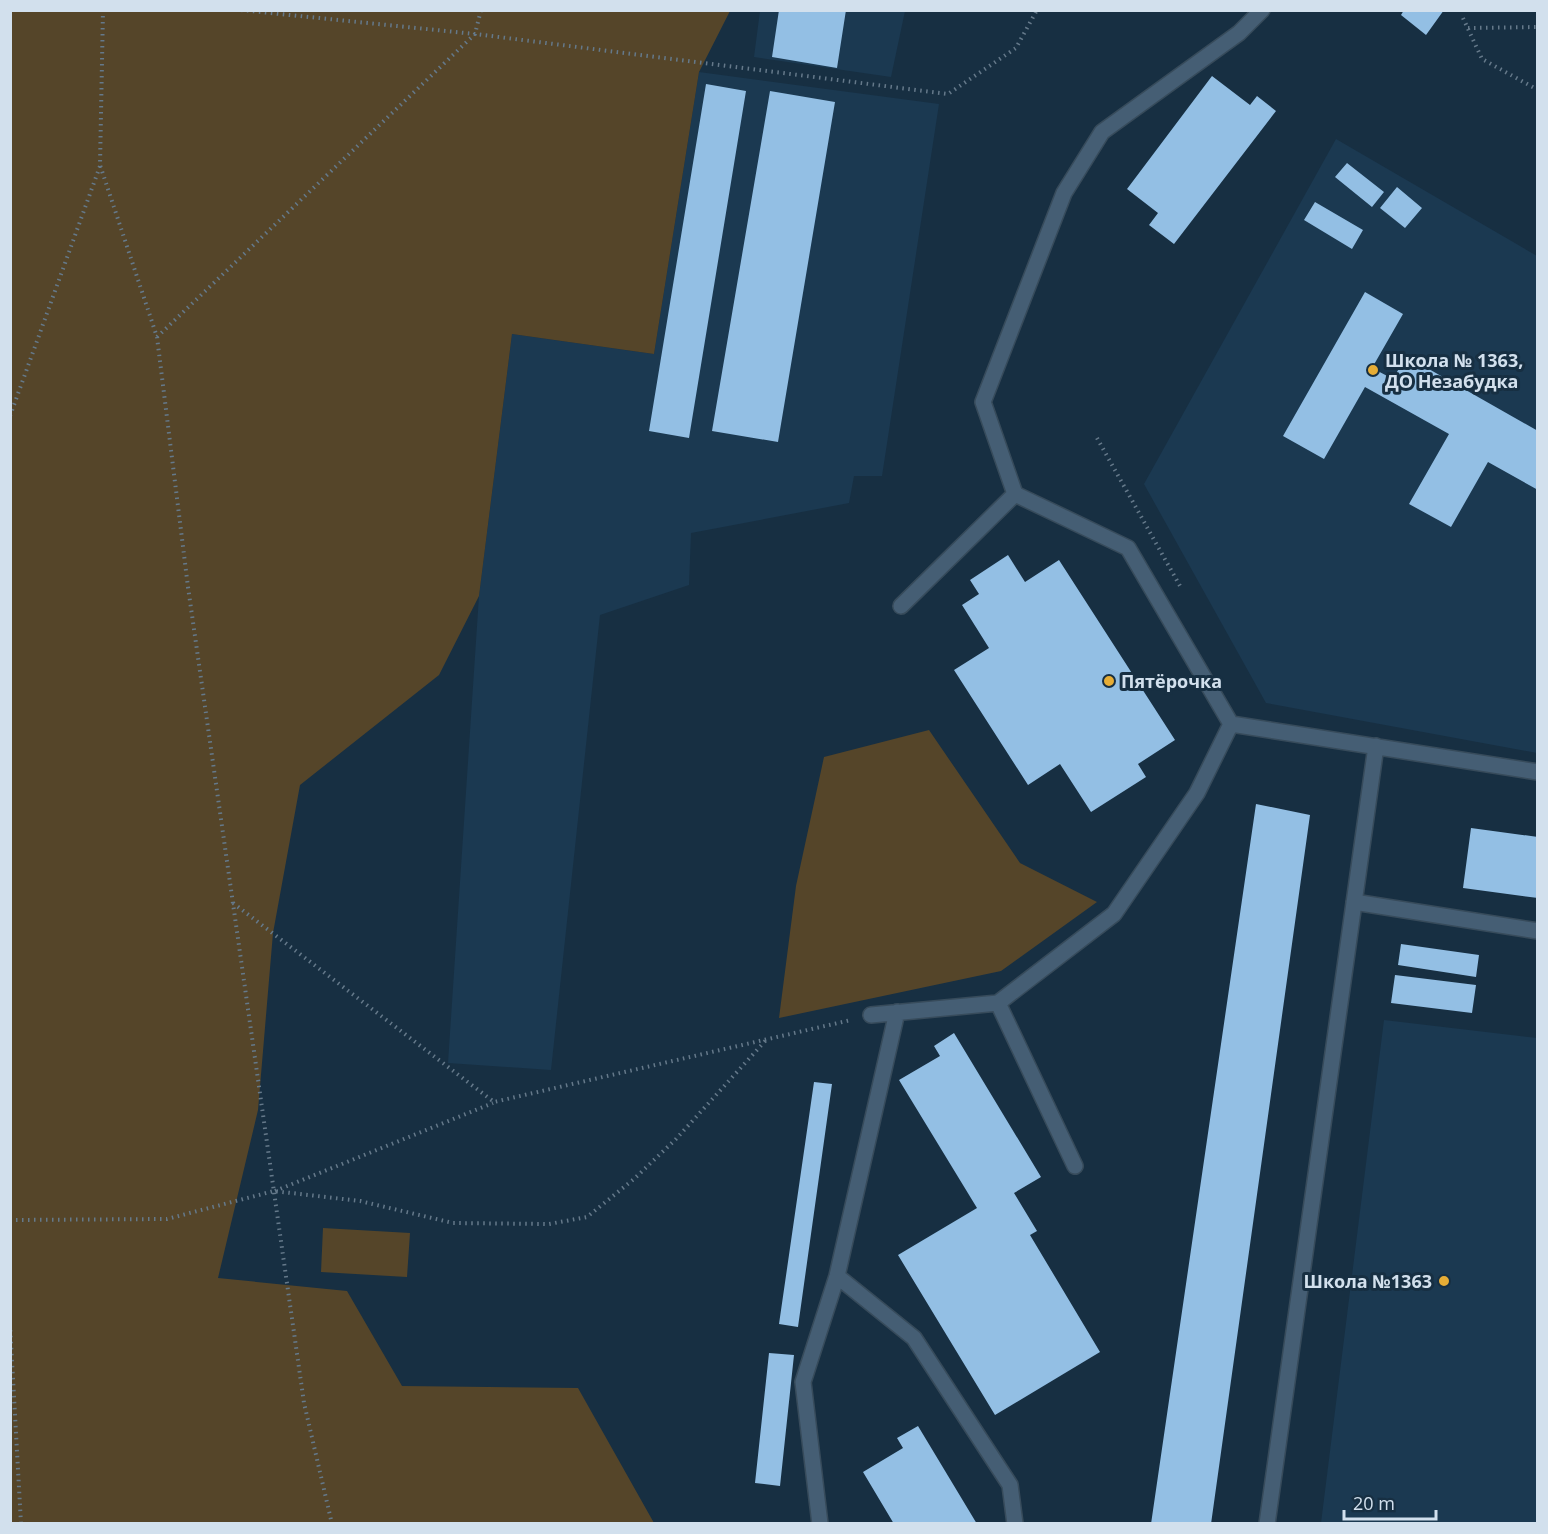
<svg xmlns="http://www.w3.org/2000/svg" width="1548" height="1534" font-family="'Open Sans',sans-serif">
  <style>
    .built { fill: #1b3951 }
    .green { fill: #554529 }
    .building { fill: #93bfe4 }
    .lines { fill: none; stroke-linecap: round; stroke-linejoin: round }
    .minor-casing { stroke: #374b5b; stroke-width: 18 }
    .path { stroke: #65798a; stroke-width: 4; stroke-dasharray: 1.5 4.5; stroke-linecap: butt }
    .minor { stroke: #455e74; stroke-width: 15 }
    .poi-dot { fill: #e6ad36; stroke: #172f42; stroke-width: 2 }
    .labels { text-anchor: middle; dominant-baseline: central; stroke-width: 6; stroke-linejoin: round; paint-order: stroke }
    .poi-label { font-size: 18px; font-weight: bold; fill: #d2e0ed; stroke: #172f42; text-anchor: start }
  </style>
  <rect width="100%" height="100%" fill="#172f42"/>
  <path class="built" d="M 760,11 L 905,11 L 891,77 L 754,57 Z
    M 699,72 L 939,104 L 882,476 L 854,476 L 849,503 L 691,533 L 689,585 L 600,615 L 551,1070 L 448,1063 L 479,596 L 512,334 L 654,354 Z
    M 1336,139 L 1537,256 L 1537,753 L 1266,703 L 1144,484 Z
    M 1384,1020 L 1537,1038 L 1537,1523 L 1321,1523 Z"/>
  <path class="green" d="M 10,11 L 730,11 L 699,72 L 654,354 L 512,334 L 479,596 L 439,675 L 300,785 L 273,933 L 258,1110 L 218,1278 L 347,1291 L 402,1386 L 578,1388 L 654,1523 L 11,1523 Z
    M 929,730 L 1020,863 L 1097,902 L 1001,971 L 779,1018 L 796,886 L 824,757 Z
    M 323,1228 L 410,1233 L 407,1277 L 321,1272 Z"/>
  <path class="building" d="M 779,10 L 846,10 L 837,68 L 772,57 Z
    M 1404,10 L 1444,10 L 1426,35 L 1401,15 Z
    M 1212,76 L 1250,105 L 1257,96 L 1276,111 L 1174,244 L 1149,225 L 1158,213 L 1127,189 Z
    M 706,84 L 746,91 L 689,438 L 649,431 Z
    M 770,91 L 835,102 L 778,442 L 712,431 Z
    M 1347,163 L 1384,192 L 1372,207 L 1335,177 Z
    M 1397,187 L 1422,208 L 1405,228 L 1380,208 Z
    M 1315,202 L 1363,230 L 1352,249 L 1304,220 Z
    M 1365,292 L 1403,314 L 1372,368 L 1393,379 L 1406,356 L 1538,431 L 1538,490 L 1488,462 L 1451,527 L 1409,504 L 1449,434 L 1365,387 L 1324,459 L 1283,436 Z
    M 1008,555 L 1025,582 L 1059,560 L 1175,740 L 1138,764 L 1146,777 L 1091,812 L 1060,764 L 1028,785 L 954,670 L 989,648 L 962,605 L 979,594 L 970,580 Z
    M 1256,804 L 1310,815 L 1211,1524 L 1151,1524 Z
    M 1471,828 L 1538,837 L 1538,898 L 1463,888 Z
    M 1401,944 L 1479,955 L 1476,977 L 1398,965 Z
    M 1395,975 L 1476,985 L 1472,1013 L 1391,1003 Z
    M 954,1033 L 1041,1177 L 1014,1193 L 1037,1231 L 1030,1235 L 1100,1352 L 995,1415 L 898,1255 L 977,1208 L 899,1080 L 940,1056 L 934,1046 Z
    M 814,1082 L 832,1084 L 798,1327 L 779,1324 Z
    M 769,1353 L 794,1355 L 780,1486 L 755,1483 Z
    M 918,1426 L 977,1524 L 894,1524 L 863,1472 L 903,1448 L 897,1438 Z"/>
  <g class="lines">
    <defs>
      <path id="minor" d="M 901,606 L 1015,494
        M 1231,724 L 1128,548 L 1015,494 L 983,402 L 1064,193 L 1102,132 L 1239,33 L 1262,10
        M 1354,902 L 1538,931
        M 998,1003 L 1075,1166
        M 871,1015 L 998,1003 L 1114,914 L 1197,793 L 1231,724 L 1538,772
        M 837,1276 L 914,1338 L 1010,1485 L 1015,1524
        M 820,1524 L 803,1382 L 837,1276 L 897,1012
        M 1267,1524 L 1376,746"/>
    </defs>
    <use href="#minor" class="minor-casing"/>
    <path class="path" d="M 103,10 L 100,165 L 157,337 L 188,587 L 304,1403 L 332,1524
      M 241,10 L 475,34 L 481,10
      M 1463,18 L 1482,59 L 1538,90
      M 1468,28 L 1538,27
      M 157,337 L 475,34 L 948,94 L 1016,48 L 1037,10
      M 10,416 L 100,166
      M 1097,438 L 1180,586
      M 233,903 L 494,1102 L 851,1020
      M 275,1191 L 493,1103
      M 10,1220 L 167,1219 L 274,1191 L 360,1201 L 453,1223 L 549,1224 L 587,1217 L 634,1179 L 676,1139 L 767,1039
      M 10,1324 L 21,1524"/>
    <use href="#minor" class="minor"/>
  </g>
  <g class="poi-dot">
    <circle cx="1373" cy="370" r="6"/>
    <circle cx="1109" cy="681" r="6"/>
    <circle cx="1444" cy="1281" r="6"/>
  </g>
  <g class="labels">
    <g class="poi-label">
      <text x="1385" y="360">Школа № 1363,<tspan x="1385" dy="21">ДО Незабудка</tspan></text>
      <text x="1121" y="681">Пятёрочка</text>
      <text x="1432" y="1281" text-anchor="end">Школа №1363</text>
    </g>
  </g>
  <rect width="1548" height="1534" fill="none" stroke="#d2e0ed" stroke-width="24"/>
  <path d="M1344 1510v9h92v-9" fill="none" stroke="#d2e0ed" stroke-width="3"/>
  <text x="1353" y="1510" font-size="18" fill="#d2e0ed" stroke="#172f42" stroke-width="4.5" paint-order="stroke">20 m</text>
</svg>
